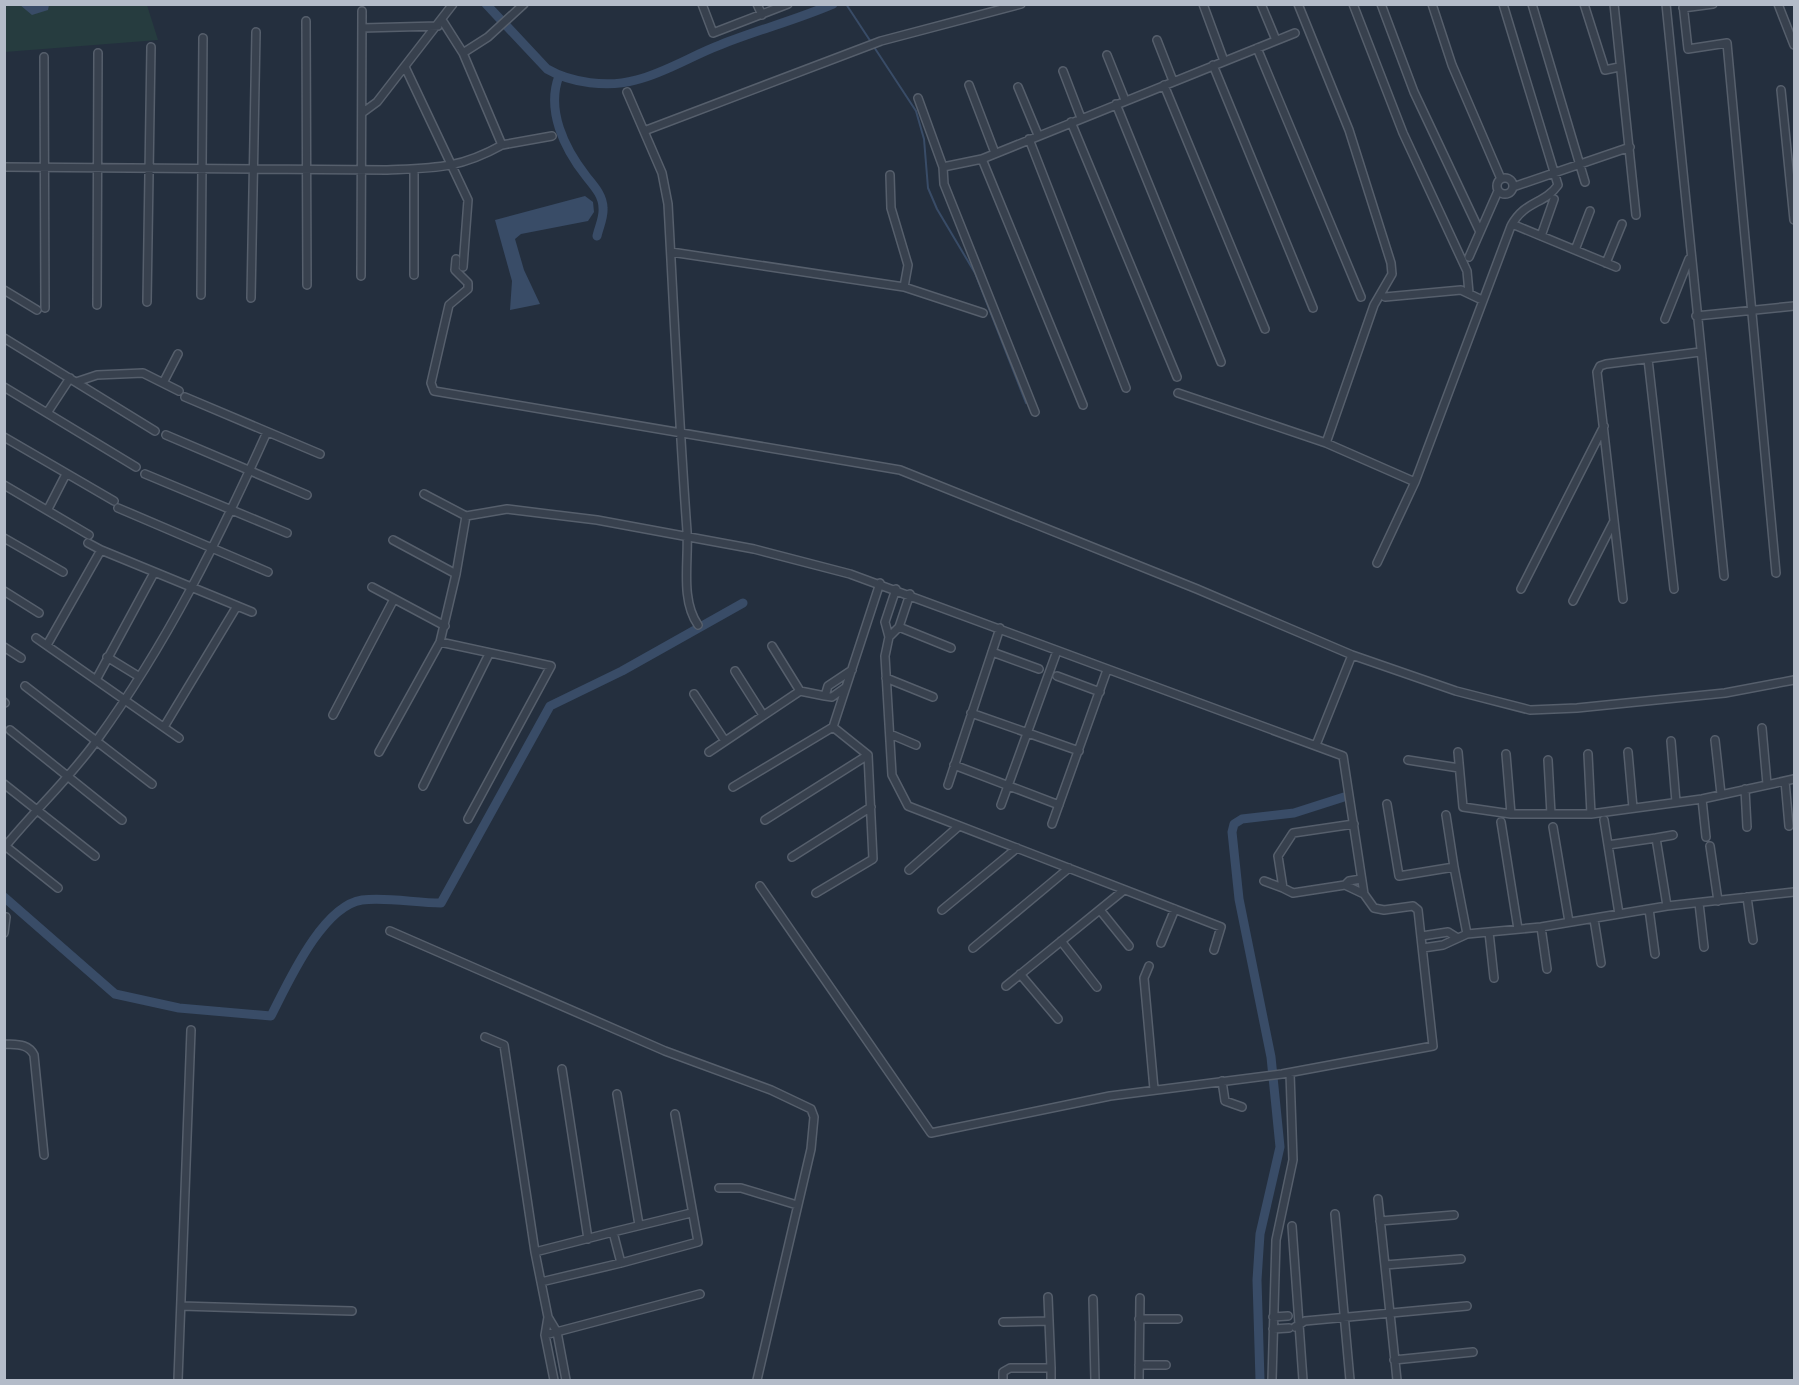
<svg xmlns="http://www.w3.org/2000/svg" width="1799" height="1385" font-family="Rubik,sans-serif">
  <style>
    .green { fill: #263c3f }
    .water { fill: #394c67 }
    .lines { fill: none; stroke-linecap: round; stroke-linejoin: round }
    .stream { stroke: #394c67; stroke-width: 2 }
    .canal { stroke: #394c67; stroke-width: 9 }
    .street-casing { stroke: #565f6c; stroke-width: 10 }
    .street { stroke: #38414e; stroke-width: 7 }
  </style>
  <rect width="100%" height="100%" fill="#242f3e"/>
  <path class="green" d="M 5,5 L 147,5 L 158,40 L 5,52 Z"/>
  <path class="water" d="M 20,5 L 49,5 L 48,10 L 32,15 Z
    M 585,196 L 593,202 L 594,212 L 588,221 L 521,234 L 515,239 L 524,270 L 540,304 L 510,310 L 512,281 L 495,220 Z"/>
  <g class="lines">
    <path class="stream" d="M 846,4 L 871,42
      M 874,47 L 916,111 L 924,139 L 928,188 L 937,209 L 975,273 L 1026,403"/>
    <path class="canal" d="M 486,4 L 547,69 C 571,83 608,88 636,80 C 665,73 693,55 720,45 C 757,30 796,20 833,4
      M 559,76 C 546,110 564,148 586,176 C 593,185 603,195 603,208 C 604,217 599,227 597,236
      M 4,897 L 115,994 L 179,1008 L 271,1016 C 288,983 322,906 362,900 C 387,897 416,903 441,903 L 550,706 L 622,671 L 743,603
      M 1260,1380 L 1257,1280 L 1260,1234 L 1280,1147 L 1271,1057 L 1239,899 L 1232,832 L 1234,824 L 1242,819 L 1294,813 L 1344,797"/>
    <defs>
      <path id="street" d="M 702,4 L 713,33 L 788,4
        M 757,4 L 762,15
        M 1203,4 L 1224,61
        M 1261,4 L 1276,40
        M 1298,4 L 1349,130 L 1391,263 L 1392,274 L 1374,305 L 1326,443
        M 1353,4 L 1403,133 L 1467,271 L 1469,293
        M 1381,4 L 1414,92 L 1480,232
        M 1432,4 L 1452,65 L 1501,179
        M 1532,4 L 1585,182
        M 1584,4 L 1605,70 L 1619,67
        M 1614,4 L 1636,215
        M 1666,4 L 1724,576
        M 1683,4 L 1688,49 L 1727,43 L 1776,573
        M 1778,4 L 1794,45
        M 1683,8 L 1713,4
        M 442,20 L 463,53
        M 306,21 L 307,285
        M 362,28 L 438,26
        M 1157,40 L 1173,81
        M 1257,48 L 1361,297
        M 1107,55 L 1125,100
        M 44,57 L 45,308
        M 1213,65 L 1313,308
        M 405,67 L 468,200 L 463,267
        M 1063,71 L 1081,118
        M 969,85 L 995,153
        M 1164,85 L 1265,329
        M 1018,87 L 1038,135
        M 1781,90 L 1794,220
        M 627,92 L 662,173 L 668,204 C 674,313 679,422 687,531 C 689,561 680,599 698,625
        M 918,98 L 943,167 L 982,159 L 1295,33
        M 1116,104 L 1221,362
        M 362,113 L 377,102 L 453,4
        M 1071,122 L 1177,377
        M 644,131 L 881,41 L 1021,4
        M 1029,139 L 1126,388
        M 502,145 L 552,136
        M 982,159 L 1083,405
        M 4,167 L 387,170 C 434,168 459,169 502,145 L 463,53 L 488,37 L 524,4
        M 943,167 L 944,184 L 1035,412
        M 414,169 L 414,275
        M 890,175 L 891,208 L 908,265 L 904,287
        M1497 186a8 8 0 1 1 16 0a8 8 0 1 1-16 0Z
        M 1513,187 L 1630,147
        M 1512,224 L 1616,267
        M 1541,236 L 1554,199
        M 1575,250 L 1590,211
        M 671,252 L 904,287 L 983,313
        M 1469,257 L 1498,191
        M 456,259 L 455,270 L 468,283 L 468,289 L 449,305 L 431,383 L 434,391 L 900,470 L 1197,589 L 1352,655 L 1456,691 L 1530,710 L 1577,708 L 1725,693 L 1794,680
        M 1606,263 L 1622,224
        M 361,276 L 362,11
        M 4,290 L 37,310
        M 201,295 L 203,38
        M 1385,297 L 1461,290 L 1482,300
        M 251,298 L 256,32
        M 147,302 L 151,47
        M 97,305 L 98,53
        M 1696,316 L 1794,306
        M 1665,319 L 1689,259
        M 4,338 L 155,431
        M 1648,359 L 1674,589
        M 76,382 L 97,375 L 143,373 L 179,391
        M 163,383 L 178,354
        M 4,387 L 136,467
        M 1178,393 L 1326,443 L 1415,482
        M 185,397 L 320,454
        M 47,413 L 70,378
        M 166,435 L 307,495
        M 4,437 L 114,501
        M 145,474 L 287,533
        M 4,485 L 89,535
        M 424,494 L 466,516
        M 118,508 L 268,572
        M 48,509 L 66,474
        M 4,538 L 63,572
        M 393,540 L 456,574
        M 88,543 L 101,550
        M 1377,563 L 1415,482 L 1511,226 C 1525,200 1544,205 1558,185 L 1503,4
        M 372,587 L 445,626
        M 896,589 L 885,622 L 889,637 L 899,627 L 910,594
        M 1521,589 L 1604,426
        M 4,591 L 39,613
        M 1623,599 L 1597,372 L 1600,366 L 1606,364 L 1700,352
        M 1573,601 L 1614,521
        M 899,627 L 951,648
        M 889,637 L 885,656 L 892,775 L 908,806 L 1221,927 L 1214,950
        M 36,638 L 179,738
        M 47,645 L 101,550 L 252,612
        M 772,646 L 800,691
        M 4,647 L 21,658
        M 992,652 L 1039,669
        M 107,657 L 138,676
        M 735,671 L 763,715
        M 1057,676 L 1100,692
        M 97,678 L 154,573
        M 886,678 L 933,697
        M 25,686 L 152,784
        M 846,687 L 832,697 L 825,696 L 828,686 L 852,670
        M 694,694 L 725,741
        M 4,702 L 5,703
        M 971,713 L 1079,751
        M 333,715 L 394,599
        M 164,727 L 237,606
        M 1762,728 L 1767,784
        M 10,730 L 122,820
        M 890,734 L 916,745
        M 1715,740 L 1721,794
        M 1671,741 L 1676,802
        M 1316,745 L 1352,655
        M 379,752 L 440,642
        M 709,752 L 800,691 L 825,696
        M 1458,752 L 1463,807 L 1511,814 L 1591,814 L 1702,799 L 1794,779
        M 1628,752 L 1633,808
        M 1506,754 L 1511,814
        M 1588,754 L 1591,814
        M 1408,760 L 1459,768
        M 1548,760 L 1551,814
        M 954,765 L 1059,805
        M 1785,781 L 1789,826
        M 4,784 L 95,856
        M 948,785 L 1000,628
        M 423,786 L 489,654
        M 733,787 L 833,727 L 880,583
        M 1745,789 L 1747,827
        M 1702,799 L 1706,837
        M 1387,804 L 1399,876 L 1454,867 L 1467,934 L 1541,927 L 1667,906 L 1794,892
        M 1001,805 L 1057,651
        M 1446,815 L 1454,867
        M 468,819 L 551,666 L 440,642 L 456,574 L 466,516 L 507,509 L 597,520 L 754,549 L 850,574 L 1343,756 L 1364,894 L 1374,908 L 1384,910 L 1413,906 L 1418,910 L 1433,1046 L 1282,1074 L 1110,1096 L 931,1133 L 760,886
        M 765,820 L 868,755
        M 1604,820 L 1608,845
        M 1501,822 L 1518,929
        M 1052,824 L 1107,670
        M 1354,824 L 1293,833 L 1278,856 L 1283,888 L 1293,893 L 1345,885 L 1349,881 L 1361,879
        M 1553,827 L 1569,922
        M 1656,838 L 1673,835
        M 4,845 L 58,888
        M 1710,846 L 1718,901
        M 4,848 C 34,811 69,779 97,740 C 166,645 219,539 267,432
        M 792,857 L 871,807
        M 909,870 L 959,826
        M 1264,881 L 1283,888
        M 1345,885 L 1364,894
        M 816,893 L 873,859 L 868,755 L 833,727
        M 1747,897 L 1753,940
        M 1699,903 L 1704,947
        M 1649,909 L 1655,954
        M 942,910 L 1017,848
        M 1100,910 L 1129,946
        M 1619,914 L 1608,845 L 1656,838 L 1667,906
        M 1594,919 L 1601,963
        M 1541,927 L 1547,969
        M 390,931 L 665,1051 L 771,1090 L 811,1109 L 814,1117 L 811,1149 L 757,1380
        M 1489,932 L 1494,978
        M 4,933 L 6,917
        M 1422,936 L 1448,932 L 1456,937
        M 1061,941 L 1097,987
        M 1161,943 L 1175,909
        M 973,948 L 1069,868
        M 1423,948 L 1443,945 L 1467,934
        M 1149,966 L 1144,978 L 1154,1089
        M 1020,974 L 1058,1019
        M 1006,986 L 1124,890
        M 485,1037 L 504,1045 L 535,1252
        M 4,1044 C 16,1045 28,1043 34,1055 L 44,1155
        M 562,1069 L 588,1239
        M 1222,1081 L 1225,1101 L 1242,1107
        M 617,1094 L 639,1225
        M 719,1188 L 741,1188 L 797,1205
        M 1378,1199 L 1397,1380
        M 1335,1214 L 1350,1380
        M 1380,1221 L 1454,1215
        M 1292,1226 L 1303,1380
        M 613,1232 L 691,1213
        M 1385,1265 L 1461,1259
        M 541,1282 L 621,1263
        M 1048,1297 L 1049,1321
        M 1093,1299 L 1095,1380
        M 181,1306 L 352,1311
        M 548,1317 L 545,1335 L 554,1380
        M 1273,1317 L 1288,1316
        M 1139,1319 L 1178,1319
        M 1003,1322 L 1049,1321 L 1051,1368
        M 1295,1327 L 1305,1321 L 1467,1306
        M 1273,1329 L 1289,1328
        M 545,1335 L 700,1294
        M 1394,1360 L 1473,1352
        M 1139,1365 L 1166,1365
        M 178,1380 L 191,1030
        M 566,1380 L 557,1332 L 548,1317 L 535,1252 L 613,1232 L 621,1263 L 698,1242 L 675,1114
        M 1003,1380 L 1003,1372 L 1010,1368 L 1051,1368 L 1051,1380
        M 1139,1380 L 1140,1298
        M 1272,1380 L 1276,1240 L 1293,1160 L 1290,1073"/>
    </defs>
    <use href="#street" class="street-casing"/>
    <use href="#street" class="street"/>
  </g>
  <rect width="1799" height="1385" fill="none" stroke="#b4bcc9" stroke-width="12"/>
</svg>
